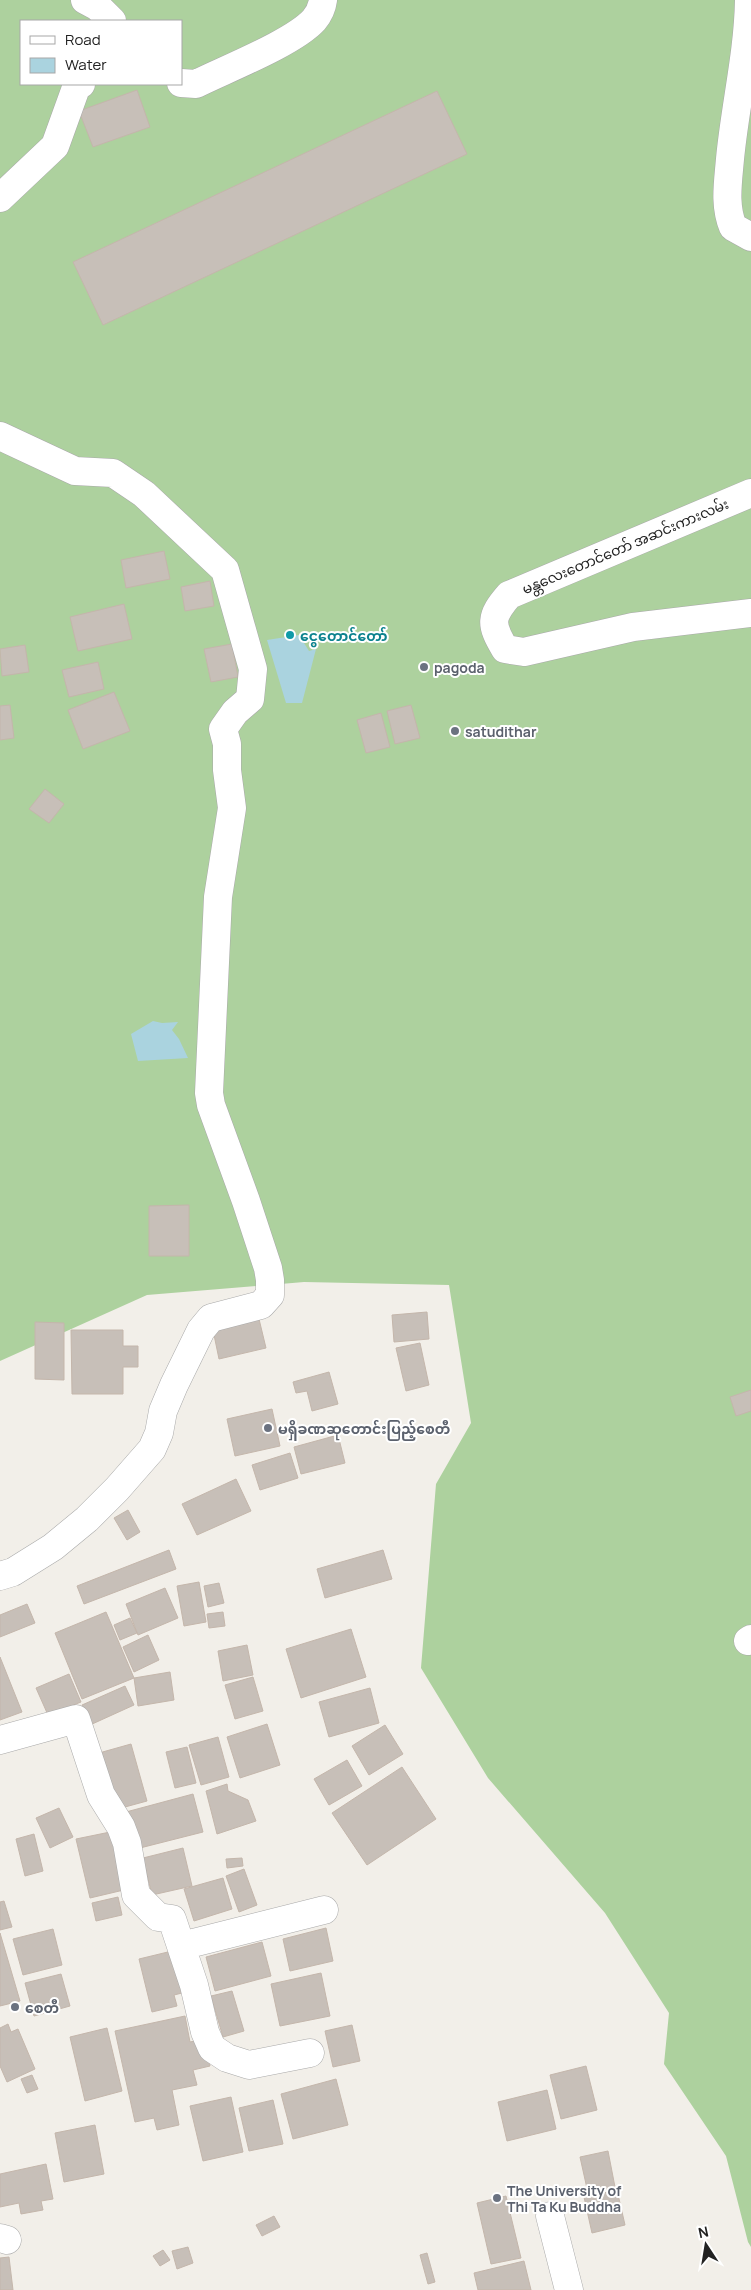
<svg xmlns="http://www.w3.org/2000/svg" width="751" height="2290" font-family="Manrope,'Noto Sans Myanmar',sans-serif">
  <style>
    .forest { fill: #add19e; fill-rule: evenodd }
    .water { fill: #aad3df }
    .building { fill: #c7bfb8; stroke: #c4b6ab }
    .lines { fill: none; stroke-linecap: round; stroke-linejoin: round }
    .minor-casing { stroke: #a9a9a9; stroke-width: 29 }
    .minor { stroke: #fff; stroke-width: 28 }
    .culture-dot { fill: #0f9aa8; stroke: #fff; stroke-width: 2 }
    .worship-dot { fill: #6b7280; stroke: #fff; stroke-width: 2 }
    .labels { text-anchor: middle; dominant-baseline: central; stroke-width: 4; stroke-linejoin: round; paint-order: stroke }
    .street-label { font-size: 14px; fill: #222; stroke: #fff }
    .culture-label { font-size: 14px; font-weight: bold; fill: #0d838f; stroke: #fff; text-anchor: start }
    .worship-label { font-size: 14px; font-weight: bold; fill: #5b616d; stroke: #fff; text-anchor: start }
  </style>
  <rect width="100%" height="100%" fill="#f2efe9"/>
  <path class="forest" d="M 0,0 L 751,0 L 751,2247 L 748,2242 L 726,2156 L 664,2064 L 669,2013 L 605,1913 L 488,1778 L 421,1668 L 436,1484 L 471,1423 L 449,1285 L 304,1282 L 147,1295 L 0,1361 ZM 21,21 L 181,21 L 181,84 L 21,84 Z"/>
  <path class="water" d="M 299,635 L 309,651 L 316,649 L 302,703 L 286,703 L 267,640 Z
    M 153,1021 L 162,1023 L 178,1022 L 172,1030 L 179,1039 L 188,1058 L 138,1061 L 131,1034 Z"/>
  <path class="building" d="M 137,90 L 150,127 L 93,147 L 79,111 Z
    M 437,91 L 467,154 L 103,325 L 73,262 Z
    M 164,551 L 170,579 L 126,588 L 121,560 Z
    M 210,581 L 214,606 L 185,611 L 181,587 Z
    M 124,604 L 132,639 L 78,651 L 70,617 Z
    M 232,644 L 238,677 L 211,682 L 204,649 Z
    M 25,645 L 29,672 L 2,676 L 0,649 Z
    M 98,662 L 104,689 L 69,697 L 62,670 Z
    M 114,692 L 130,731 L 83,749 L 68,710 Z
    M 10,705 L 14,738 L 0,740 L 0,706 Z
    M 411,705 L 420,738 L 395,744 L 387,711 Z
    M 381,713 L 390,747 L 366,753 L 357,720 Z
    M 45,789 L 64,804 L 49,823 L 29,809 Z
    M 189,1205 L 189,1256 L 149,1256 L 149,1206 Z
    M 427,1312 L 429,1339 L 394,1342 L 392,1315 Z
    M 259,1319 L 266,1348 L 219,1359 L 213,1330 Z
    M 35,1322 L 64,1323 L 64,1380 L 35,1379 Z
    M 71,1330 L 123,1330 L 123,1346 L 138,1346 L 138,1367 L 123,1367 L 123,1394 L 72,1394 Z
    M 420,1343 L 429,1385 L 406,1391 L 396,1348 Z
    M 329,1372 L 338,1404 L 312,1411 L 307,1391 L 296,1393 L 293,1382 Z
    M 751,1390 L 751,1411 L 736,1416 L 730,1397 Z
    M 272,1409 L 280,1446 L 235,1456 L 227,1419 Z
    M 338,1435 L 345,1463 L 301,1474 L 294,1447 Z
    M 290,1453 L 298,1478 L 260,1490 L 252,1465 Z
    M 236,1479 L 251,1511 L 197,1535 L 182,1504 Z
    M 128,1510 L 140,1532 L 127,1540 L 114,1518 Z
    M 169,1550 L 176,1569 L 84,1604 L 77,1586 Z
    M 383,1550 L 392,1579 L 325,1598 L 317,1569 Z
    M 199,1582 L 206,1622 L 184,1626 L 177,1586 Z
    M 219,1583 L 224,1603 L 208,1607 L 204,1586 Z
    M 165,1588 L 178,1618 L 138,1635 L 126,1604 Z
    M 27,1604 L 35,1623 L 0,1637 L 0,1615 Z
    M 106,1612 L 134,1678 L 82,1699 L 55,1633 Z
    M 223,1612 L 225,1626 L 209,1628 L 207,1614 Z
    M 130,1618 L 137,1633 L 120,1640 L 114,1625 Z
    M 351,1629 L 366,1677 L 301,1698 L 286,1649 Z
    M 148,1635 L 159,1660 L 134,1672 L 123,1647 Z
    M 247,1645 L 253,1675 L 223,1681 L 218,1651 Z
    M 0,1657 L 22,1712 L 0,1720 Z
    M 170,1672 L 174,1700 L 138,1706 L 134,1678 Z
    M 69,1674 L 81,1702 L 48,1715 L 36,1688 Z
    M 253,1677 L 263,1711 L 235,1719 L 225,1685 Z
    M 125,1686 L 134,1705 L 90,1725 L 82,1705 Z
    M 370,1688 L 379,1723 L 329,1737 L 319,1702 Z
    M 267,1724 L 280,1765 L 240,1778 L 227,1737 Z
    M 385,1725 L 403,1754 L 369,1775 L 352,1746 Z
    M 218,1737 L 229,1777 L 201,1785 L 189,1745 Z
    M 131,1744 L 147,1801 L 114,1810 L 99,1753 Z
    M 187,1747 L 196,1783 L 175,1788 L 166,1752 Z
    M 347,1760 L 362,1786 L 329,1805 L 314,1779 Z
    M 402,1767 L 436,1819 L 367,1865 L 332,1813 Z
    M 227,1784 L 228,1791 L 248,1800 L 256,1821 L 217,1834 L 206,1791 Z
    M 193,1794 L 203,1832 L 136,1849 L 126,1812 Z
    M 59,1808 L 73,1837 L 50,1848 L 36,1818 Z
    M 115,1831 L 128,1889 L 90,1898 L 76,1839 Z
    M 34,1834 L 43,1871 L 25,1876 L 16,1839 Z
    M 183,1848 L 192,1886 L 152,1895 L 143,1858 Z
    M 242,1858 L 243,1866 L 227,1868 L 226,1859 Z
    M 244,1869 L 257,1905 L 239,1912 L 226,1876 Z
    M 223,1878 L 232,1909 L 194,1921 L 184,1889 Z
    M 118,1897 L 122,1915 L 96,1921 L 92,1903 Z
    M 4,1901 L 12,1927 L 0,1930 L 0,1902 Z
    M 326,1928 L 333,1961 L 290,1971 L 283,1939 Z
    M 53,1929 L 62,1965 L 23,1975 L 13,1939 Z
    M 0,1933 L 20,2001 L 0,2006 Z
    M 262,1942 L 271,1976 L 215,1991 L 206,1957 Z
    M 172,1951 L 182,1993 L 174,1995 L 177,2006 L 152,2012 L 139,1959 Z
    M 321,1973 L 330,2016 L 280,2026 L 271,1984 Z
    M 61,1974 L 70,2006 L 34,2016 L 25,1983 Z
    M 232,1991 L 244,2031 L 223,2037 L 211,1996 Z
    M 185,2016 L 190,2042 L 204,2039 L 210,2066 L 193,2070 L 197,2085 L 172,2090 L 179,2125 L 157,2130 L 154,2118 L 135,2122 L 115,2031 Z
    M 8,2024 L 11,2032 L 18,2029 L 35,2069 L 7,2082 L 0,2066 L 0,2028 Z
    M 352,2025 L 360,2061 L 333,2067 L 325,2031 Z
    M 107,2028 L 122,2091 L 85,2101 L 70,2037 Z
    M 586,2066 L 597,2110 L 561,2119 L 550,2075 Z
    M 32,2075 L 38,2089 L 27,2093 L 21,2079 Z
    M 336,2079 L 348,2125 L 293,2139 L 281,2094 Z
    M 547,2090 L 556,2129 L 507,2141 L 498,2102 Z
    M 231,2097 L 243,2152 L 203,2161 L 190,2106 Z
    M 273,2100 L 283,2144 L 249,2151 L 239,2108 Z
    M 95,2125 L 104,2174 L 64,2182 L 55,2133 Z
    M 608,2151 L 615,2187 L 588,2193 L 580,2157 Z
    M 46,2164 L 53,2199 L 41,2201 L 43,2210 L 21,2214 L 19,2203 L 0,2207 L 0,2174 Z
    M 617,2190 L 625,2225 L 592,2233 L 584,2197 Z
    M 506,2196 L 521,2258 L 491,2264 L 477,2203 Z
    M 274,2216 L 280,2227 L 262,2236 L 256,2225 Z
    M 188,2247 L 193,2263 L 177,2269 L 172,2251 Z
    M 163,2250 L 170,2260 L 160,2266 L 153,2256 Z
    M 427,2253 L 435,2282 L 428,2284 L 420,2255 Z
    M 9,2257 L 13,2290 L 0,2290 L 0,2258 Z
    M 524,2261 L 531,2290 L 478,2290 L 474,2273 Z"/>
  <g class="lines">
    <defs>
      <path id="minor" d="M 85,0 L 98,7 L 112,21
        M 749,0 C 748,54 735,106 730,159 C 728,183 724,205 733,227 L 751,237
        M 181,83 L 196,84 C 226,69 293,43 314,20 C 319,14 322,8 323,0
        M 0,198 L 55,146 L 77,85 L 81,84
        M 0,436 L 75,471 L 113,473 L 144,494 L 225,570 L 253,669 L 250,699 L 235,712 L 223,729 L 227,744 L 227,770 L 232,808 L 218,897 L 209,1093 L 211,1105 L 246,1201 L 268,1268 L 270,1280 L 270,1295 L 261,1305 L 211,1318 L 201,1330 L 174,1385 L 163,1411 L 159,1433 L 152,1449 L 117,1489 L 87,1519 L 53,1547 L 13,1572 L 0,1576
        M 751,493 L 509,595 C 490,617 490,624 505,649 L 524,652 L 633,627 L 751,613
        M 748,1641 L 751,1639
        M 0,1740 L 76,1719 L 101,1795 L 121,1827 L 127,1843 L 136,1895 L 158,1917 L 172,1919 L 194,1985 L 205,2032 L 212,2048 L 227,2058 L 249,2065 L 310,2053
        M 181,1946 L 324,1910
        M 550,2216 L 569,2290
        M 0,2238 L 7,2240"/>
    </defs>
    <use href="#minor" class="minor-casing"/>
    <use href="#minor" class="minor"/>
  </g>
  <circle class="culture-dot" cx="290" cy="635" r="5"/>
  <g class="worship-dot">
    <circle cx="424" cy="667" r="5"/>
    <circle cx="455" cy="731" r="5"/>
    <circle cx="268" cy="1428" r="5"/>
    <circle cx="15" cy="2007" r="5"/>
    <circle cx="497" cy="2198" r="5"/>
  </g>
  <g class="labels">
    <g class="street-label">
      <text transform="translate(625 546) rotate(-23)">မန္တလေးတောင်တော် အဆင်းကားလမ်း</text>
    </g>
    <g class="culture-label">
      <text x="300" y="635">ငွေတောင်တော်</text>
    </g>
    <g class="worship-label">
      <text x="434" y="667">pagoda</text>
      <text x="465" y="731">satudithar</text>
      <text x="278" y="1428">မရှိခဏဆုတောင်းပြည့်စေတီ</text>
      <text x="25" y="2007">စေတီ</text>
      <text x="507" y="2190">The University of<tspan x="507" dy="16">Thi Ta Ku Buddha</tspan></text>
    </g>
  </g>
  <rect x="20" y="20" width="162" height="65" fill="#ffffff" stroke="#a7a7a7"/>
  <rect x="30" y="36" width="25" height="8" fill="#ffffff" stroke="#a7a7a7"/>
  <text x="65" y="45" font-size="15" fill="#222222">Road</text>
  <rect x="30" y="58" width="25" height="15" fill="#aad3df" stroke="#a7a7a7"/>
  <text x="65" y="70" font-size="15" fill="#222222">Water</text>
  <g transform="translate(706 2245) rotate(348)" stroke="#ffffff" stroke-width="4" paint-order="stroke">
  <path d="M0-4L9 19L0 12L-9 19Z" fill="#222222"/>
  <text y="-8" font-size="14" font-weight="bold" text-anchor="middle" fill="#222222">N</text>
  </g>
</svg>
